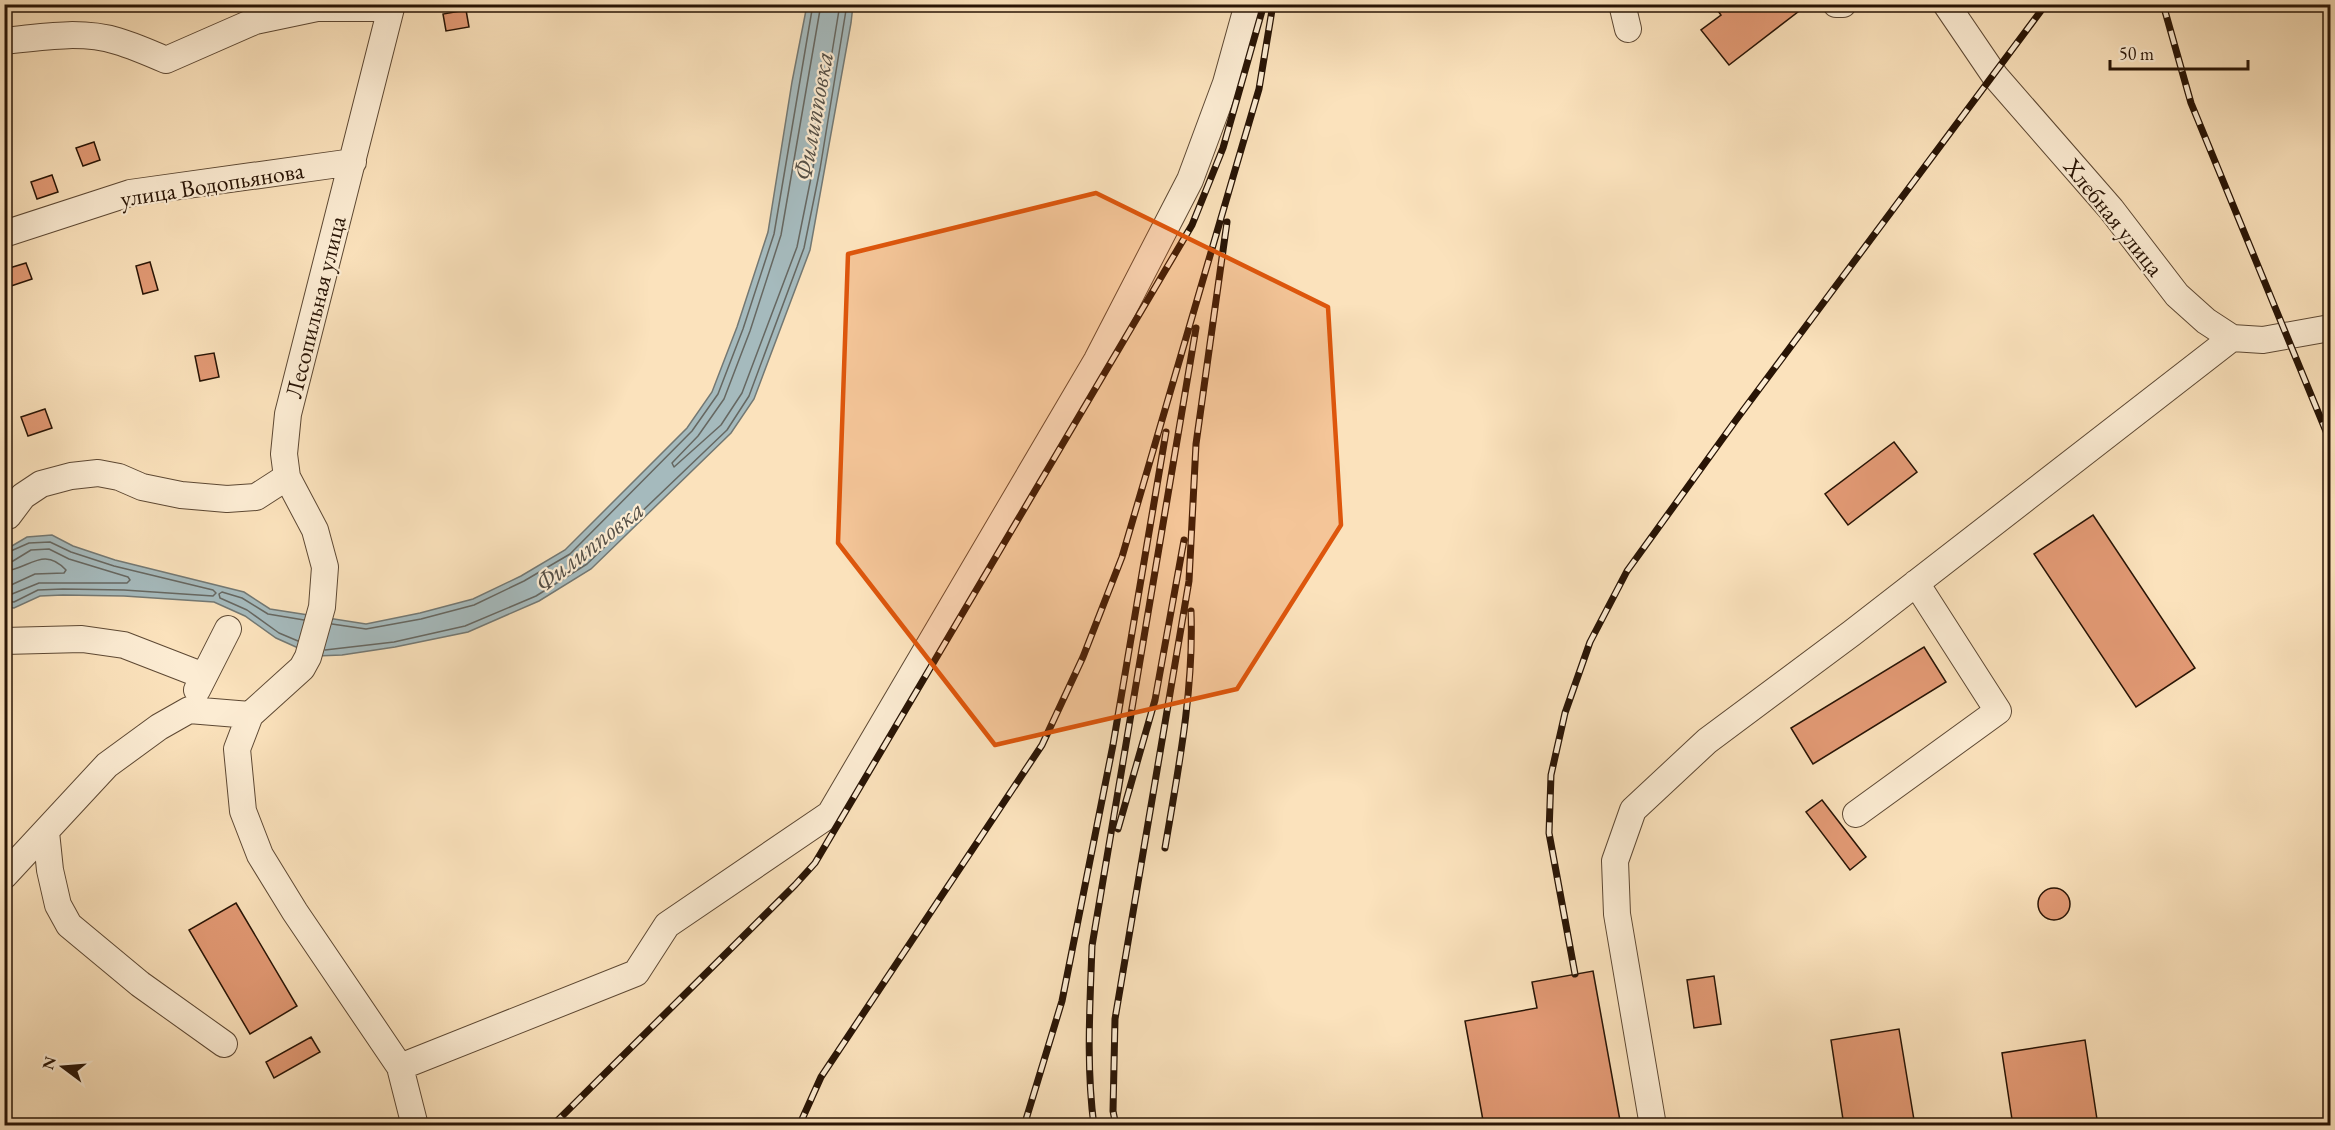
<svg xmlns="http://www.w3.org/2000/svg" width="2335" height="1130" font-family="'EB Garamond',serif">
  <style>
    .water { fill: #a5babd; stroke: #737873; stroke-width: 1.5 }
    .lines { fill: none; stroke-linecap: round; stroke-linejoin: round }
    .shore { stroke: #666761; stroke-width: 1.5 }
    .building { fill: #e39a75; stroke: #281405; stroke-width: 1.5 }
    .minor-casing { stroke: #5d4833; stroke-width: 28 }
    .minor { stroke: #fcecd3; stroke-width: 26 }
    .rail-casing { stroke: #281405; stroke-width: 7 }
    .rail { stroke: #fcecd3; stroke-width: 4.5; stroke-dasharray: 14; stroke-linecap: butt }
    .marked { fill: #de560c; fill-opacity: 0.2; stroke: #de560c; stroke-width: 4.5; stroke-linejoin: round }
    .labels { text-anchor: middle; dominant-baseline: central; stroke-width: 4.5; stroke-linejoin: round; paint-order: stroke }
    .street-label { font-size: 24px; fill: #281405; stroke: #fcecd3 }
    .water-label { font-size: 26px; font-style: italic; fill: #544e45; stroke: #fcecd3 }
  </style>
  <rect width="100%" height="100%" fill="#fbe2bc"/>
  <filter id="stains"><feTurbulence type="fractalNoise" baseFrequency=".00333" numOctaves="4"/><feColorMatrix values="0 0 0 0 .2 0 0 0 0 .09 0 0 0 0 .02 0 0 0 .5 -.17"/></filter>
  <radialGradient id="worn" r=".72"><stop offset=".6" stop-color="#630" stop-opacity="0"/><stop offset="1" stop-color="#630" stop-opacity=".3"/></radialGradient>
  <path class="water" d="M 807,5 L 853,5 L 851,23 L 810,250 L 754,399 L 731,433 L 591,569 L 539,601 L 468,632 L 395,647 L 342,655 L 316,656 L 276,638 L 245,616 L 214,602 L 124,596 L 63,595 L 40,596 L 14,608 L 5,607 L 5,550 L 27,537 L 52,535 L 73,546 L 115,560 L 244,592 L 270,609 L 366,624 L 420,613 L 473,599 L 521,576 L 565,550 L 687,428 L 712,392 L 737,327 L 768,232 L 792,82 Z"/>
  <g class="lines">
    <path class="shore" d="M 821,4 L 781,235 L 750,331 L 724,399 L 698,436 L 672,463 L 674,467 L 721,425 L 742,393 L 797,247 L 813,168 L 840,4
      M 4,554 L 29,543 L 50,542 L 71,552 L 114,566 L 213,590 L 216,593 L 213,596 L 124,590 L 63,589 L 38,590 L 14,602 L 4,601
      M 4,562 L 13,561 L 31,550 L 49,549 L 69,559 L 128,577 L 130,580 L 127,583 L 39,583 L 12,594 L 4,594
      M 4,571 C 28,570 43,545 66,570 L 64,573 L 35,574 L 11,585 L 4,585
      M 332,624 L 366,629 L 421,619 L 474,605 L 524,581 L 570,554 L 692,431 L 718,394 L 743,329 L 774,234 L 813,4
      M 298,641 L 279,633 L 247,610 L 220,598 L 219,594 L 222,592 L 242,598 L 268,614 L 304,620
      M 325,650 L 394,642 L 465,626 L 536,596 L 587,564 L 727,430 L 749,396 L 804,248 L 820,169 L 847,4"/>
  </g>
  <path class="building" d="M 1713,4 L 1806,4 L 1807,5 L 1729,65 L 1701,30 L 1721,15 Z
    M 466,10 L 469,27 L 446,31 L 443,14 Z
    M 94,142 L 100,160 L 83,166 L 76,148 Z
    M 52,175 L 58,192 L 37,199 L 31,182 Z
    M 150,262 L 158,290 L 143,294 L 136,266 Z
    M 26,263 L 32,279 L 11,286 L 6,269 Z
    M 214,353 L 219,377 L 200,381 L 195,356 Z
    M 45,409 L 52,428 L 28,436 L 21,417 Z
    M 1894,442 L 1917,472 L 1848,525 L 1825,494 Z
    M 2093,515 L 2195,668 L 2136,707 L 2034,554 Z
    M 1924,647 L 1946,682 L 1813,764 L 1791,728 Z
    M 1822,800 L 1866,857 L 1850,870 L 1806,812 Z
    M2038 904a16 16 0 1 1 32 0a16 16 0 1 1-32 0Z
    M 236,903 L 297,1006 L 250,1034 L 189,930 Z
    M 1593,971 L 1621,1126 L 1484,1126 L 1465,1021 L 1537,1008 L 1532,982 Z
    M 1714,976 L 1721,1024 L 1694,1028 L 1687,980 Z
    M 1899,1029 L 1915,1126 L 1844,1126 L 1831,1040 Z
    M 311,1037 L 320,1052 L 274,1078 L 266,1062 Z
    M 2085,1040 L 2098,1126 L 2013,1126 L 2002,1053 Z"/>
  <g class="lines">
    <defs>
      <path id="minor" d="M 392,4 L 288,414 L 284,454 L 287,477 L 315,530 L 325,567 L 322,607 L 308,657 L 302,668 L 250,715 L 237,749 L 243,811 L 260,855 L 295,912 L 400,1067 L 415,1126
        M 1622,4 L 1628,29
        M 1836,4 L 1843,4
        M 1946,4 L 1995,76 L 2111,209 L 2177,295 L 2206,321 L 2232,338 L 2263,340 L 2330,328
        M 4,41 C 41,37 81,30 117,41 C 134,46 150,53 166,60 L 255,21 L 317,8 L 391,8
        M 4,234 L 130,193 L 353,162
        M 4,517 L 8,516 L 23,496 L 41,484 L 71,476 L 98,473 L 119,477 L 142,487 L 181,495 L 227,499 L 256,497 L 287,477
        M 4,641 L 82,639 L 124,645 L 204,676
        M 197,690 L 228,629
        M 1856,814 L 1998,711 L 1916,583
        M 46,832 L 50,870 L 58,905 L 69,925 L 140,984 L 224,1044
        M 4,876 L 107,765 L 159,727 L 189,710 L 250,715
        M 400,1067 L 636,973 L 667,925 L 830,814 L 1097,360 L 1190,180 L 1226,83 L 1248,4
        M 1653,1126 L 1617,914 L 1615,861 L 1633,810 L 1707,741 L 1852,633 L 2232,338"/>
    </defs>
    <use href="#minor" class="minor-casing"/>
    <use href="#minor" class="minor"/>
    <defs>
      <path id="rail" d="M 2163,4 L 2191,103 L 2330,441
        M 1118,829 L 1155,700 L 1184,540
        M 1165,848 C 1178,771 1194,690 1191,611
        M 1575,974 L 1549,833 L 1551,775 L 1565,713 L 1590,642 L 1627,571 L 1736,420 L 2046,4
        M 552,1126 L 795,885 L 815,863 L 1192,225 L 1223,148 L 1264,4
        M 799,1126 L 821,1077 L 1042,745 L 1083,657 L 1122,557 L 1233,177 L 1259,89 L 1273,4
        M 1024,1126 L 1062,1001 L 1113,745 L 1166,432
        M 1094,1126 C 1086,1066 1090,1005 1092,946 L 1196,328
        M 1116,1126 L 1113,1111 L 1115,1019 L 1189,581 L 1196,444 L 1227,222"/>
    </defs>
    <use href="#rail" class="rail-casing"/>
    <use href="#rail" class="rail"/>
  </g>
  <path class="marked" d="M 1096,193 L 1328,307 L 1341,525 L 1237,689 L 995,745 L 838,543 L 848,254 Z"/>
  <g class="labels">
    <g class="street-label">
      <text transform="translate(212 184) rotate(-9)">улица Водопьянова</text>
      <text transform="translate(2114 217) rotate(51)">Хлебная улица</text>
      <text transform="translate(315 307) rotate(-76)">Лесопильная улица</text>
    </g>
    <g class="water-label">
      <text transform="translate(813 116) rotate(-80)">Филипповка</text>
      <text transform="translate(589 546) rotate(-38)">Филипповка</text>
    </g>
  </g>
  <rect width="2335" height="1130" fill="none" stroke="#fbe2bc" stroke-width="24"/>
  <rect x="6" y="6" width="2323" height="1118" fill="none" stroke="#281405" stroke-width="3"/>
  <rect x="12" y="12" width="2311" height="1106" fill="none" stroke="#281405" stroke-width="1.5"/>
  <g transform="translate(63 1067) rotate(286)" stroke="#fcecd3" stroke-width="4.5" paint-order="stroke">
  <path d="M0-4.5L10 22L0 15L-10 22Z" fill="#281405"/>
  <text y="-9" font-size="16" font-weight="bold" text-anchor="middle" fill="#281405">N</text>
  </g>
  <path d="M2110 60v9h138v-9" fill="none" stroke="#281405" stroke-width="3"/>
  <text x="2119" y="60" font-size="18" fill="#281405" stroke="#fcecd3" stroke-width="4.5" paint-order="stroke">50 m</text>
  <rect width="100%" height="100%" filter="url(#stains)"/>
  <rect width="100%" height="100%" fill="url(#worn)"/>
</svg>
